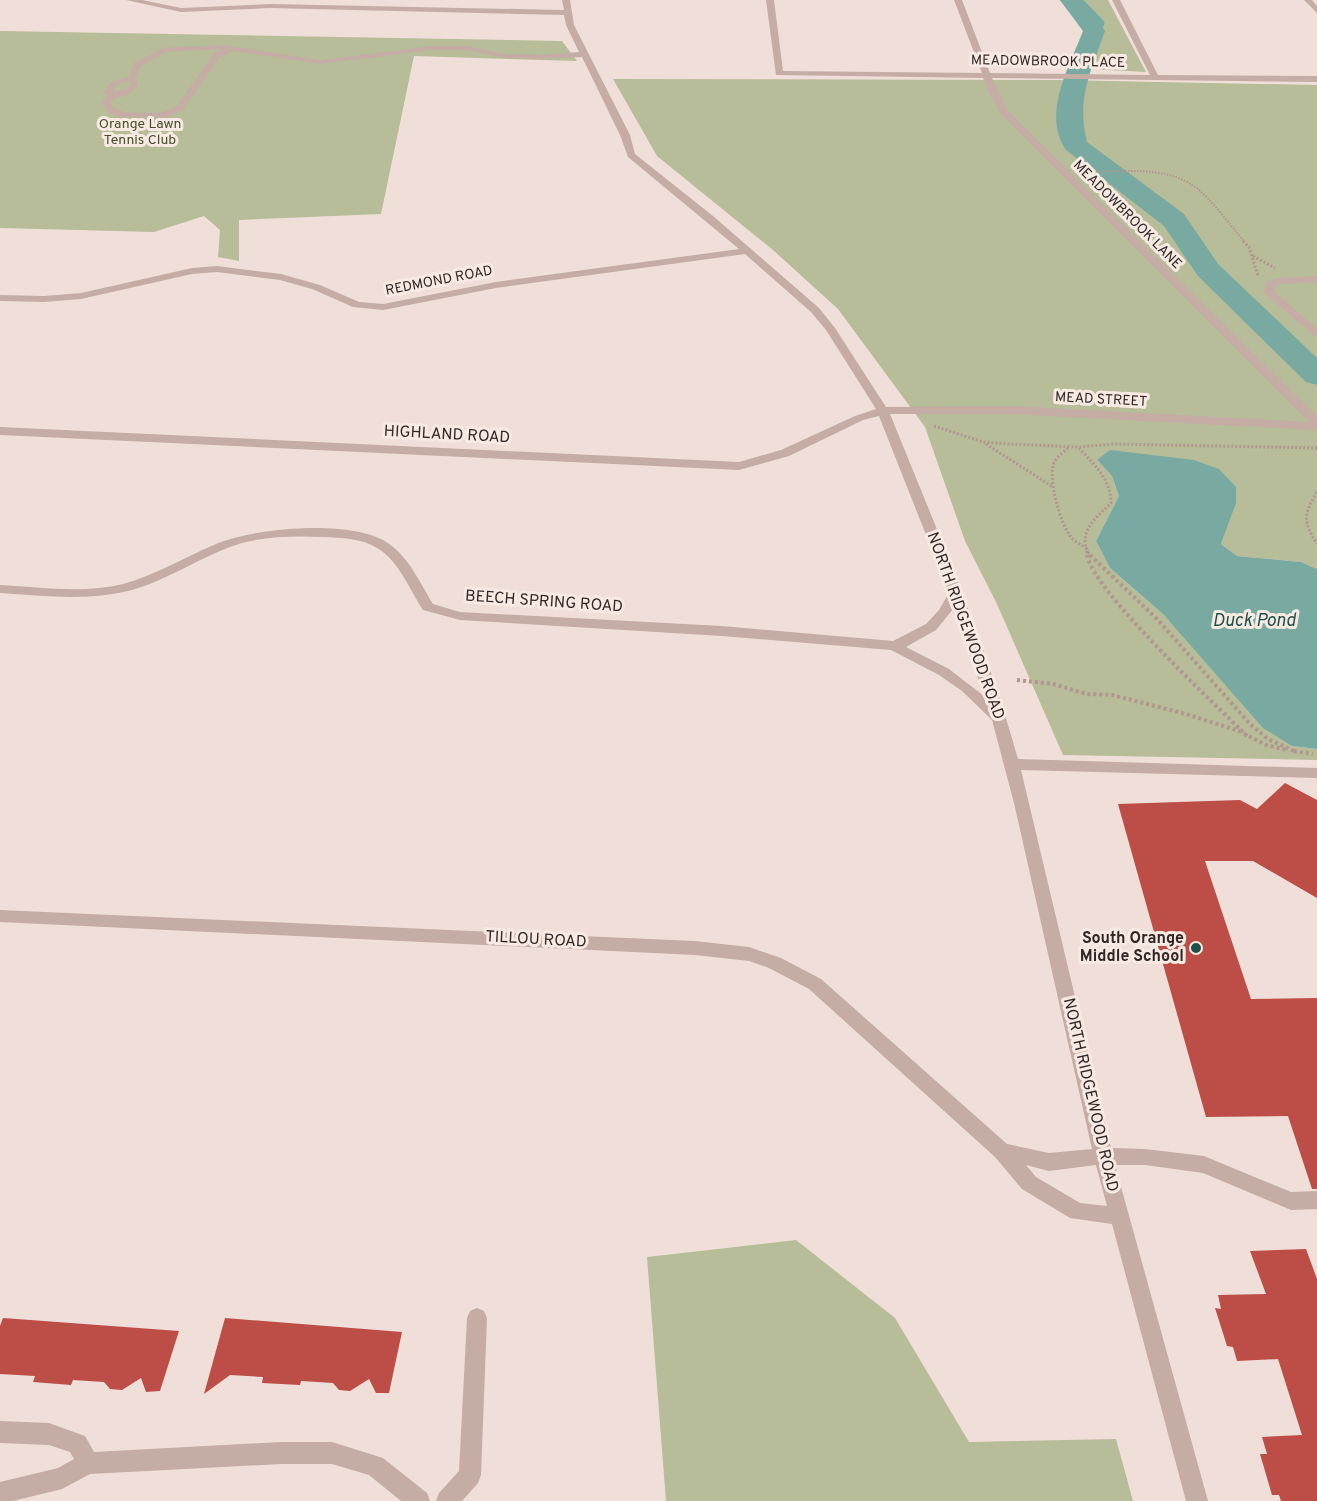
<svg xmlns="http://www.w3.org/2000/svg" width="1317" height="1501" font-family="Overpass,sans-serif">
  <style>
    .green { fill: #b7bc99 }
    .water { fill: #79aaa2 }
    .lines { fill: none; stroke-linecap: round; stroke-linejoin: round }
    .river { fill: #79aaa2; fill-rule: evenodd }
    .building { fill: #bd4d47 }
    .path-far2 { stroke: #b1978f; stroke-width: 2; stroke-dasharray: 1.5 1.5; stroke-linecap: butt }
    .path-far1 { stroke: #b1978f; stroke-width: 3; stroke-dasharray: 2 2; stroke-linecap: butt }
    .path { stroke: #b1978f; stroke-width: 4; stroke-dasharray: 3 3; stroke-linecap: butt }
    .minor { fill: #c5ada5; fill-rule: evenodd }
    .poi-dot { fill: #1e504a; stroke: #f7eae3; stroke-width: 2 }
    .labels { text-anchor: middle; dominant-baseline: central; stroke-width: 6; stroke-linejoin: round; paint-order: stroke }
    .far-street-label { font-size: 14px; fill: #322726; stroke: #f7eae3 }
    .far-park-label { font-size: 14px; fill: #484e2b; stroke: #f7eae3 }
    .street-label { font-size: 16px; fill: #322726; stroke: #f7eae3 }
    .poi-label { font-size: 16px; font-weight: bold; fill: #322726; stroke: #f7eae3; text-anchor: end }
    .water-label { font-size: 18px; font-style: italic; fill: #1e504a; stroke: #f7eae3 }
  </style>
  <rect width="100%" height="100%" fill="#efdfd8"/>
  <path class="green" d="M 1084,0 L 1108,0 L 1146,72 L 1091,69 L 1105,22 Z
    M 0,31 L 562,41 L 577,61 L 414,56 L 381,214 L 239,220 L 239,261 L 218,257 L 220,230 L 204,216 L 154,232 L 0,228 Z
    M 613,79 L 1059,80 L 1317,85 L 1317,569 L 1301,562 L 1237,556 L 1221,544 L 1236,504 L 1097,460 L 1112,476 L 1119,496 L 1096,541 L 1110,568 L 1164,615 L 1292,746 L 1317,749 L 1317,760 L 1063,755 L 997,604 L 965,541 L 925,427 L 838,309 L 773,250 L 657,156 Z
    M 796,1240 L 895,1318 L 969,1442 L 1116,1439 L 1133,1501 L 666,1501 L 647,1257 Z"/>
  <path class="water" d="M 1060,0 L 1084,0 L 1105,22 L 1091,69 L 1068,69 L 1086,33 Z
    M 1110,450 L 1194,460 L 1219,469 L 1236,487 L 1236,504 L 1221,544 L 1237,556 L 1301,562 L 1317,569 L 1317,749 L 1292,746 L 1263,728 L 1164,615 L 1110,568 L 1096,541 L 1119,496 L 1112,476 L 1097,460 Z"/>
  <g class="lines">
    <path class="river" d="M 1060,0 L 1082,0 L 1105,31 C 1091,71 1076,99 1087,142 L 1184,214 L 1218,264 L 1317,358 L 1317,385 L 1306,382 L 1198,276 L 1164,226 L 1066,150 C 1041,115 1070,65 1083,31 Z"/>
  </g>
  <path class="building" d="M 1285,783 L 1317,800 L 1317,898 L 1253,861 L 1205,861 L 1251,999 L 1317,998 L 1317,1189 L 1312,1189 L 1288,1116 L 1206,1117 L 1118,804 L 1240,800 L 1257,809 Z
    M 1306,1249 L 1317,1279 L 1317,1501 L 1281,1501 L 1279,1495 L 1272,1495 L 1260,1454 L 1267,1454 L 1262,1437 L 1302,1435 L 1278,1359 L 1237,1361 L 1233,1347 L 1227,1346 L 1215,1308 L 1221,1309 L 1218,1295 L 1266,1294 L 1250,1251 Z
    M 3,1318 L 179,1331 L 160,1391 L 146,1392 L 141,1378 L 122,1390 L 110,1389 L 104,1382 L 73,1380 L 71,1385 L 33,1382 L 35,1376 L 0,1374 L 0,1326 Z
    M 225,1318 L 402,1332 L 389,1393 L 376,1393 L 369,1379 L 350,1391 L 339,1390 L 333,1383 L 301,1381 L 300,1385 L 262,1383 L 263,1377 L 230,1375 L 204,1394 Z"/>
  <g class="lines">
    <path class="path-far2" d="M 1086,172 C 1120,172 1166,165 1195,187 C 1211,198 1231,227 1245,242"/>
    <path class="path-far1" d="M 1243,241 L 1249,247 L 1258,276
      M 1253,256 L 1275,268
      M 934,426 L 983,442 L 1009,444 L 1079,447 L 1114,444 L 1317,448
      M 986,444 L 1053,487
      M 1068,448 C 1064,452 1058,456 1055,461 C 1046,475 1061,526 1071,537 C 1075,542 1081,545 1086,548 L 1088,557
      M 1079,448 C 1094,465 1111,479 1111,503 C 1095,519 1075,533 1091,557
      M 1317,492 C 1303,515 1303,521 1317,544"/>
    <path class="path" d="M 1087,555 C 1094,592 1215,704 1247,736
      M 1090,555 L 1157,619 L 1250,724 L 1268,739 L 1294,751
      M 1017,680 L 1053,684 L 1087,694 L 1112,695 L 1186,714 L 1239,731 L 1266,745 L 1287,750
      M 1294,751 L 1313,754"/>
    <path class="minor" d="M 126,0 L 142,0 L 181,8 L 270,4 L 564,10 L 562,0 L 570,0 L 574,25 L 630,135 L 635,154 L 713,216 L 819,308 L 835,328 L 886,407 L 1013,406 L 1309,422 L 1001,114 L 991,97 L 983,78 L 776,75 L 766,0 L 774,0 L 783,71 L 982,73 L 954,0 L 962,0 L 990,73 L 1150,75 L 1112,0 L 1120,0 L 1158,75 L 1317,76 L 1317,82 L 992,78 L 1008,111 L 1317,416 L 1317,430 L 1013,414 L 890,414 C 936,528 985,640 1018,759 L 1317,768 L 1317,778 L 1021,770 L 1111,1148 L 1145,1149 L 1204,1156 L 1291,1192 L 1317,1191 L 1317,1209 L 1291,1210 L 1203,1173 L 1145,1165 L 1115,1165 L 1208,1501 L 1186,1501 L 1112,1224 L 1070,1218 L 1022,1189 L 995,1157 L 809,989 L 769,968 L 749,961 L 695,955 L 0,922 L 0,910 L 695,941 L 749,947 L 781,958 L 821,979 L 1007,1144 L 1049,1153 L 1092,1149 L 1014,803 L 992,720 L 962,691 L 939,675 L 891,650 L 722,636 L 460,620 L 423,610 C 410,590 399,561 377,548 C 362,538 341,538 324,537 C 297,536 268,536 242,543 C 202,555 168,581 128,591 C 86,601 43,596 0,593 L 0,585 C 40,587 83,594 123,584 C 156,575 185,557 216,544 C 254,528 350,519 386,542 C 408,555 420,583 433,604 L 460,612 L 722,626 L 893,641 L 926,624 L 939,610 L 949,593 L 879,416 L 863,420 L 789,456 L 739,470 L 0,435 L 0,427 L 739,462 L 781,450 L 855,416 L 876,409 L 826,330 L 811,312 L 745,254 L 496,288 L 383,310 L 353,307 L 312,289 L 280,280 L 217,272 L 192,274 L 81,299 L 44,302 L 0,301 L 0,295 L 44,296 L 81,293 L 192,268 L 217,266 L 281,274 L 320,285 L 359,302 L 383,304 L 496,282 L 739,249 L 628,157 L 620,135 L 582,57 L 541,59 L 505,58 L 466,50 L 432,50 L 321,64 L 233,51 L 220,57 L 183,110 L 165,118 L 119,117 L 107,111 L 102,102 L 107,96 L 103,92 L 111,82 L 129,77 L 134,63 L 163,48 L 223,45 L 321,60 L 432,46 L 466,46 L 505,54 L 541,55 L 579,52 L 566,25 L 564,15 L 270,8 L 181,12 ZM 223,49 L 214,53 L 177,106 L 161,113 L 124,112 L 113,107 L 111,102 C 119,94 131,97 138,85 L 136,79 L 141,66 L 165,52 ZM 124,82 L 129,82 L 130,85 L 125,90 L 112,91 L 117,85 ZM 954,608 L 957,615 L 984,696 L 949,669 L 906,647 L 936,630 ZM 1026,1165 L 1049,1171 L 1096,1165 L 1107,1206 L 1080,1203 L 1036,1177 Z
      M 1304,0 L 1312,0 L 1317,6 L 1317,13 Z
      M 1317,276 L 1317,282 L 1280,284 L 1276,286 L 1274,291 L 1317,329 L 1317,338 L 1263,292 L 1267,282 L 1278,278 Z
      M 477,1308 L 484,1311 L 487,1318 L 481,1475 L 478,1483 L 462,1501 L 436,1501 L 439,1493 L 459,1471 L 467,1318 L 470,1311 Z
      M 0,1421 L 49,1423 L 85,1436 L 94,1452 L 281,1442 L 332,1442 L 383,1458 L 427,1493 L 430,1501 L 401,1501 L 369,1475 L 332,1464 L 281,1464 L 90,1474 L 62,1489 L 13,1501 L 0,1501 L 0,1482 L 58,1468 L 74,1459 L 70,1452 L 49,1445 L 0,1443 Z"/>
  </g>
  <circle class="poi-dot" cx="1196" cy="948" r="6"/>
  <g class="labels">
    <g class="far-street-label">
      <text transform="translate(1048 62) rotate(1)">MEADOWBROOK PLACE</text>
      <text transform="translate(1127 215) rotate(45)">MEADOWBROOK LANE</text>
      <text transform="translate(439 281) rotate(-11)">REDMOND ROAD</text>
      <text transform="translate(1101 400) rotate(3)">MEAD STREET</text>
    </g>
    <g class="far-park-label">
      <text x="140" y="124">Orange Lawn<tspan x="140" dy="16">Tennis Club</tspan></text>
    </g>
    <g class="street-label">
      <text transform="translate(447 435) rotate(3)">HIGHLAND ROAD</text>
      <text transform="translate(544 602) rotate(4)">BEECH SPRING ROAD</text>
      <text transform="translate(965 626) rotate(70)">NORTH RIDGEWOOD ROAD</text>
      <text transform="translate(536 940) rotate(3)">TILLOU ROAD</text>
      <text transform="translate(1090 1095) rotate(77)">NORTH RIDGEWOOD ROAD</text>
    </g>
    <g class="poi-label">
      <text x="1184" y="939">South Orange<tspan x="1184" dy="18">Middle School</tspan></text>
    </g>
    <g class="water-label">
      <text x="1254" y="621">Duck Pond</text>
    </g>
  </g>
</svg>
